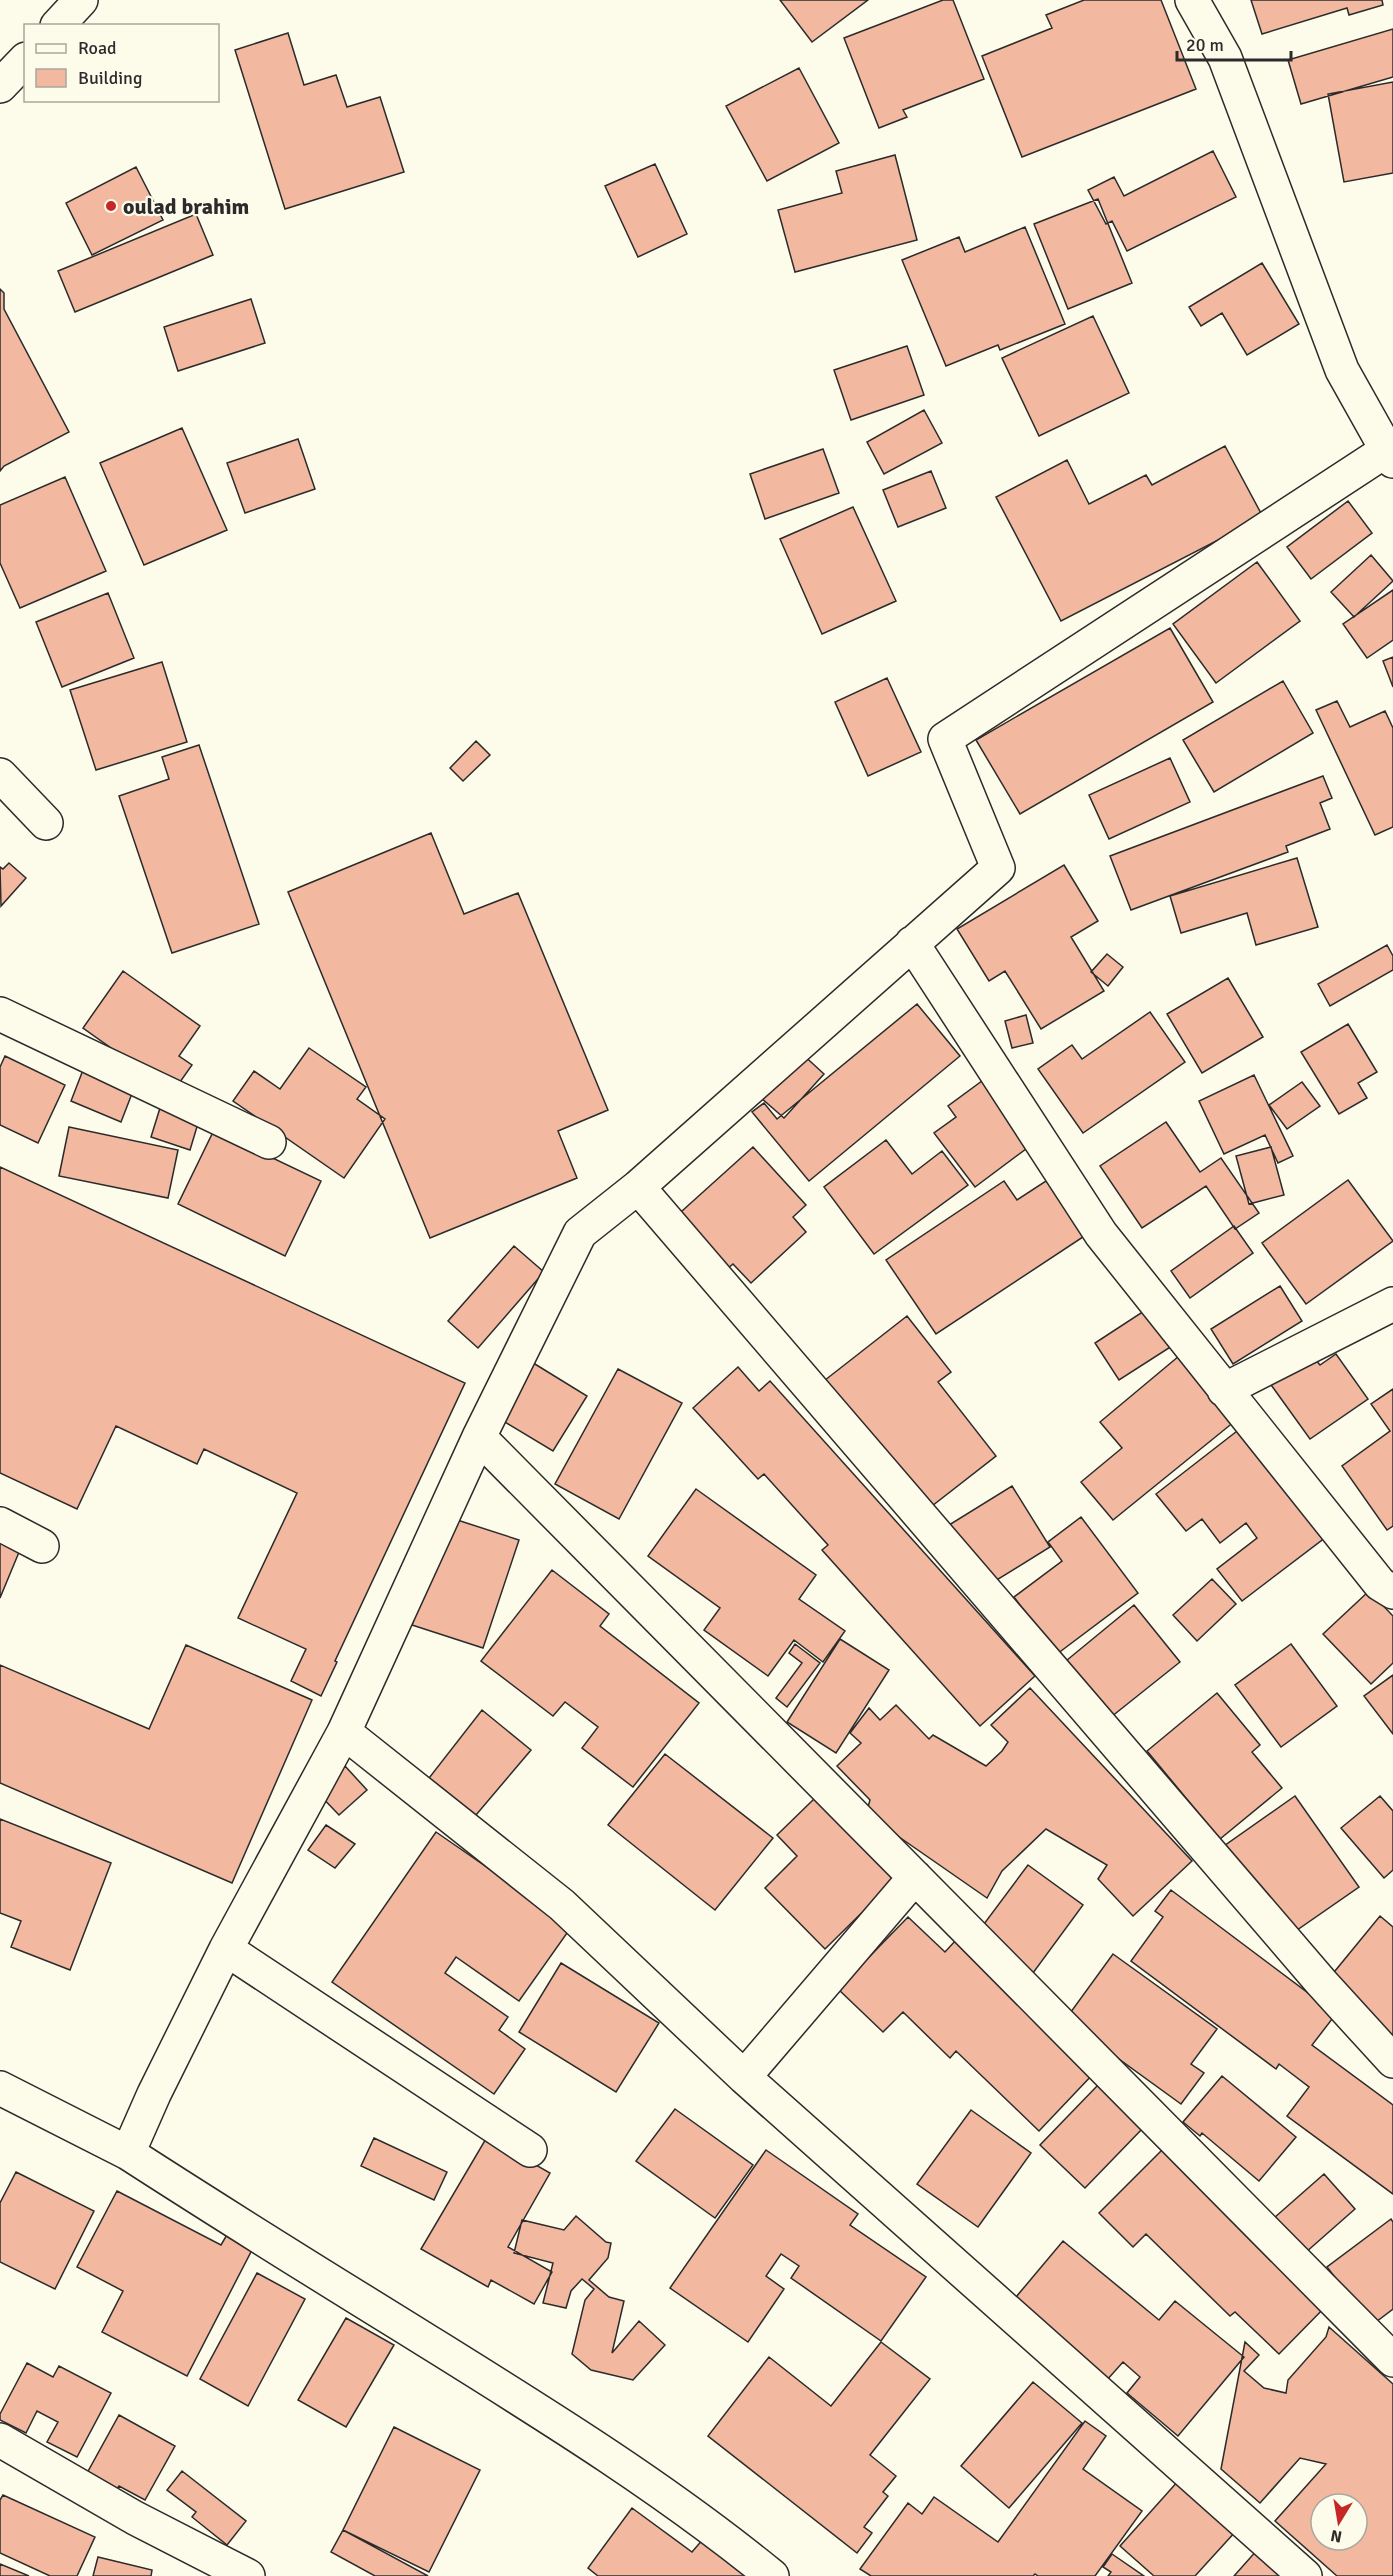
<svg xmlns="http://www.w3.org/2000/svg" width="1393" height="2576" font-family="Signika,sans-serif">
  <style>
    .building { fill: #f2b8a0; stroke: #2b2b2b; stroke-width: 1.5; fill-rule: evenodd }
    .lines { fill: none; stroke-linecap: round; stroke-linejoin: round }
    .minor-casing { stroke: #2b2b2b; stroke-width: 36 }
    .major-casing { stroke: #2b2b2b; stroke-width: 36 }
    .minor { stroke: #fdfbea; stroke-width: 33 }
    .major { stroke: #fdfbea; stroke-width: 33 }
    .poi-dot { fill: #c62828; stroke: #fdfbea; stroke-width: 2 }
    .labels { text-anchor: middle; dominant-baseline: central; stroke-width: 4.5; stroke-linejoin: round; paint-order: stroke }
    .poi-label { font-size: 22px; font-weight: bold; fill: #2b2b2b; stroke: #fdfbea; text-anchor: start }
  </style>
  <rect width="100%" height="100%" fill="#fdfbea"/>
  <path class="building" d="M 780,0 L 868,0 L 812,42 Z
    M 943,0 L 953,0 L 984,79 L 903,110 L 907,117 L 879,128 L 844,38 Z
    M 1084,0 L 1161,0 L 1196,89 L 1022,157 L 982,56 L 1052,28 L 1046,15 Z
    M 1251,0 L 1382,0 L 1383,5 L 1349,15 L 1347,8 L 1262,34 Z
    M 1393,29 L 1393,77 L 1301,104 L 1288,60 Z
    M 288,33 L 304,85 L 336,75 L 347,107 L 380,97 L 404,172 L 285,209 L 235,50 Z
    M 799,68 L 839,143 L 767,181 L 726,106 Z
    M 1393,82 L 1393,173 L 1344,182 L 1328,94 Z
    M 1213,151 L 1236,197 L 1127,251 L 1112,221 L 1106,224 L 1088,190 L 1114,177 L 1124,196 Z
    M 895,155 L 917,240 L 795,272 L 778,210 L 842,193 L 836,171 Z
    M 655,164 L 687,234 L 638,257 L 605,186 Z
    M 136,167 L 163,220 L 92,255 L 66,203 Z
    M 1098,199 L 1132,283 L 1068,309 L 1034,224 Z
    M 196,214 L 213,255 L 75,312 L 58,271 Z
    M 1025,227 L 1065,324 L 1000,350 L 998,345 L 946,366 L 902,260 L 959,237 L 965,252 Z
    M 1262,263 L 1299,324 L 1247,355 L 1222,313 L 1201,326 L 1189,307 Z
    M 0,289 L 4,293 L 4,309 L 69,432 L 4,466 L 0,471 Z
    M 251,299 L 265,343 L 178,371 L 164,327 Z
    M 1093,316 L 1129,393 L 1039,436 L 1002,358 Z
    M 907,346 L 924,395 L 851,420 L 834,370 Z
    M 924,410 L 942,443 L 884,474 L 867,442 Z
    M 182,428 L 227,530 L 144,565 L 100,463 Z
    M 298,439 L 315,489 L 245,513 L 227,463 Z
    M 1225,446 L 1263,517 L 1061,621 L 996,497 L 1067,460 L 1089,504 L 1146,475 L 1152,485 Z
    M 823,449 L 839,493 L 765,519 L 750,474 Z
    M 931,471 L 946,508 L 898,527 L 883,490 Z
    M 65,477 L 106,571 L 20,608 L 0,563 L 0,505 Z
    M 1348,501 L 1372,533 L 1311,579 L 1287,547 Z
    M 853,507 L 896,601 L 822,634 L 780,539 Z
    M 1371,555 L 1393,581 L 1354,617 L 1331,592 Z
    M 1257,562 L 1300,621 L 1216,683 L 1173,624 Z
    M 1393,590 L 1393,640 L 1367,658 L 1343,624 Z
    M 108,593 L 134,658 L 62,687 L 36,622 Z
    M 1170,628 L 1213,702 L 1020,814 L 976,740 Z
    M 1393,657 L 1393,687 L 1383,661 Z
    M 162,662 L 187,742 L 96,770 L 70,690 Z
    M 887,678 L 921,752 L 868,776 L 835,702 Z
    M 1283,681 L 1313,733 L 1214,792 L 1183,740 Z
    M 1337,701 L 1350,727 L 1385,711 L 1393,728 L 1393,827 L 1375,835 L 1316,710 Z
    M 476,741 L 490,755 L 463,781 L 450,768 Z
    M 199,745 L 259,924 L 172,953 L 119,796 L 169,779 L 162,757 Z
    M 1170,758 L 1190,802 L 1109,839 L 1089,795 Z
    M 1323,776 L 1332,798 L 1320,803 L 1330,829 L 1286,846 L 1288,852 L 1131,910 L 1110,856 Z
    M 431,833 L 464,914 L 518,893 L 608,1110 L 558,1131 L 577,1178 L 430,1238 L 288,892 Z
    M 1297,858 L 1318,927 L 1256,945 L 1247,913 L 1181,933 L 1170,896 Z
    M 9,863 L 26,878 L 1,906 L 0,867 L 3,869 Z
    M 1064,865 L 1098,921 L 1071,937 L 1104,991 L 1041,1029 L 1005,971 L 989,981 L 957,929 Z
    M 1387,945 L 1393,956 L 1393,970 L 1330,1006 L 1318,984 Z
    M 1107,954 L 1123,967 L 1108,986 L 1091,972 Z
    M 123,971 L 200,1026 L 179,1056 L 192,1065 L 173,1092 L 83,1028 Z
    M 1228,978 L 1263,1037 L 1202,1073 L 1167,1014 Z
    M 917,1004 L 960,1056 L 809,1181 L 752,1112 L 764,1103 L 777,1119 Z
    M 1150,1012 L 1185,1062 L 1083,1133 L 1038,1069 L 1072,1045 L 1082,1059 Z
    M 1026,1015 L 1033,1043 L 1012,1048 L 1005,1021 Z
    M 1348,1024 L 1377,1072 L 1358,1083 L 1367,1098 L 1339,1114 L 1301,1052 Z
    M 309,1048 L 366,1087 L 357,1099 L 385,1119 L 344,1178 L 233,1101 L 254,1071 L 280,1089 Z
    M 799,1051 L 824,1074 L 784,1118 L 759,1096 Z
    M 5,1056 L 65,1085 L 38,1143 L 0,1125 L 0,1067 Z
    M 83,1070 L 133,1091 L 121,1122 L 71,1101 Z
    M 1254,1075 L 1293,1156 L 1278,1163 L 1265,1135 L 1224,1154 L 1199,1101 Z
    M 986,1078 L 1034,1143 L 975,1187 L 934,1133 L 956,1117 L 948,1106 Z
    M 1302,1082 L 1320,1106 L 1287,1129 L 1269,1105 Z
    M 160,1108 L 199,1120 L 190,1150 L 151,1137 Z
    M 1166,1122 L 1200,1172 L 1221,1158 L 1259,1213 L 1235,1229 L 1206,1186 L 1142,1228 L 1100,1166 Z
    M 69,1127 L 178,1150 L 168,1198 L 59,1176 Z
    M 214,1130 L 321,1181 L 285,1256 L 178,1204 Z
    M 886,1140 L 912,1174 L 942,1151 L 968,1185 L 874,1254 L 824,1187 Z
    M 753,1147 L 806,1205 L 793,1217 L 806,1232 L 751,1283 L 733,1264 L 721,1274 L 672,1220 Z
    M 1271,1147 L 1284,1195 L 1249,1204 L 1236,1156 Z
    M 0,1167 L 465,1383 L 335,1661 L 337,1662 L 321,1696 L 291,1681 L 306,1649 L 238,1618 L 297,1493 L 204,1449 L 197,1464 L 116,1426 L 77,1509 L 0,1473 Z
    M 1049,1179 L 1086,1235 L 936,1334 L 886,1260 L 1004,1181 L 1017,1200 Z
    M 1348,1180 L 1393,1241 L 1306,1304 L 1262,1243 Z
    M 1234,1226 L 1253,1253 L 1190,1298 L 1171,1271 Z
    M 514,1246 L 544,1272 L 478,1348 L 448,1321 Z
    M 1280,1286 L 1302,1321 L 1233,1364 L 1211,1329 Z
    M 1147,1309 L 1172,1346 L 1119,1380 L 1095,1343 Z
    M 907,1316 L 951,1372 L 938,1382 L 996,1456 L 923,1513 L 820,1384 Z
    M 1185,1351 L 1240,1417 L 1113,1520 L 1081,1482 L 1122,1448 L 1100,1422 Z
    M 1310,1353 L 1320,1365 L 1336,1354 L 1368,1399 L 1310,1439 L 1269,1382 Z
    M 530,1361 L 587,1396 L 553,1451 L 495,1416 Z
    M 738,1367 L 759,1391 L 770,1381 L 1035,1676 L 980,1726 L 822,1550 L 828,1545 L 764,1474 L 758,1479 L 693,1408 Z
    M 618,1369 L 682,1403 L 619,1519 L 555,1484 Z
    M 1393,1389 L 1393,1526 L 1387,1530 L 1342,1466 L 1390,1431 L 1371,1404 Z
    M 1241,1428 L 1326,1537 L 1242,1601 L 1217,1569 L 1257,1538 L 1246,1523 L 1220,1543 L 1202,1519 L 1186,1531 L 1156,1494 Z
    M 1012,1486 L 1050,1547 L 987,1586 L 949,1525 Z
    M 696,1489 L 816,1575 L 799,1599 L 845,1631 L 823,1662 L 794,1640 L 768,1676 L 704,1630 L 720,1608 L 648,1556 Z
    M 448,1517 L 519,1540 L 483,1648 L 412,1625 Z
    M 1081,1517 L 1138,1593 L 1057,1654 L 1014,1597 L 1062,1561 L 1048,1542 Z
    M 0,1536 L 22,1545 L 0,1598 Z
    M 552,1570 L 609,1614 L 600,1626 L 699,1703 L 633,1787 L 582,1748 L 598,1727 L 565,1702 L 553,1716 L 481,1661 Z
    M 1212,1579 L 1236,1604 L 1197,1641 L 1173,1615 Z
    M 1369,1591 L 1393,1616 L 1393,1663 L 1371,1684 L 1323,1634 Z
    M 1134,1605 L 1180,1662 L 1106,1721 L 1061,1665 Z
    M 840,1639 L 889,1670 L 836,1753 L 787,1722 Z
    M 795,1644 L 820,1663 L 787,1707 L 776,1698 L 802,1663 L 789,1653 Z
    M 1291,1644 L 1337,1706 L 1281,1747 L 1235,1685 Z
    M 186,1645 L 312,1700 L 232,1883 L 0,1783 L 0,1665 L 149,1729 Z
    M 1393,1675 L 1393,1734 L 1364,1696 Z
    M 1030,1688 L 1192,1861 L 1133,1916 L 1098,1879 L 1107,1865 L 1046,1829 L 1002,1871 L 987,1898 L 866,1814 L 870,1800 L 837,1766 L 861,1743 L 850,1733 L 869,1708 L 880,1720 L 896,1705 L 929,1739 L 933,1735 L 986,1766 L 1002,1751 L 1008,1742 L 991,1725 Z
    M 1217,1693 L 1260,1745 L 1252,1752 L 1282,1788 L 1220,1839 L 1147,1751 Z
    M 482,1710 L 531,1750 L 476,1815 L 429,1778 Z
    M 665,1754 L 773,1838 L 715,1910 L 608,1825 Z
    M 345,1766 L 367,1790 L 339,1815 L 317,1792 Z
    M 1295,1796 L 1359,1887 L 1287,1937 L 1224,1846 Z
    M 1380,1796 L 1393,1811 L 1393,1870 L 1384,1878 L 1341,1828 Z
    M 814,1799 L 895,1880 L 825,1949 L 765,1888 L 797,1856 L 777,1835 Z
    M 0,1819 L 111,1863 L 70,1970 L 11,1947 L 21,1921 L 0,1913 Z
    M 326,1825 L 355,1844 L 335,1868 L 308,1850 Z
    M 436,1832 L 572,1926 L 519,2001 L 456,1957 L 445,1973 L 508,2017 L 499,2030 L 525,2049 L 494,2094 L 332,1982 Z
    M 1028,1865 L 1083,1905 L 1033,1973 L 978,1932 Z
    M 1171,1890 L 1336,2014 L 1312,2045 L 1393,2105 L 1393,2194 L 1287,2116 L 1309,2087 L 1279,2064 L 1276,2069 L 1131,1961 L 1163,1917 L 1155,1911 Z
    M 1380,1916 L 1393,1927 L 1393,2037 L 1326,1982 Z
    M 908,1917 L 945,1952 L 956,1940 L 1094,2073 L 1039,2131 L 956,2051 L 950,2058 L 903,2012 L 883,2032 L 838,1989 Z
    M 1113,1954 L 1217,2029 L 1191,2064 L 1204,2073 L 1181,2104 L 1065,2020 Z
    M 561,1963 L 659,2023 L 616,2092 L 519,2032 Z
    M 1222,2076 L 1296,2137 L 1259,2181 L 1202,2133 L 1200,2136 L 1183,2122 Z
    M 1098,2085 L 1143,2128 L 1085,2188 L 1040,2145 Z
    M 675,2109 L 753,2165 L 715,2218 L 636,2161 Z
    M 971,2110 L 1031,2153 L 978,2227 L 917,2184 Z
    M 487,2137 L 550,2173 L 508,2247 L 552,2272 L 534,2304 L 491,2280 L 488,2287 L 421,2249 Z
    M 374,2138 L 447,2172 L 434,2200 L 361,2166 Z
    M 1168,2144 L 1329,2303 L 1279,2354 L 1235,2312 L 1230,2316 L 1146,2234 L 1133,2247 L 1099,2213 Z
    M 766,2150 L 858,2214 L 850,2225 L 926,2277 L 881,2341 L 791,2278 L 799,2266 L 781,2254 L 766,2276 L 784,2289 L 748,2342 L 670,2288 Z
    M 16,2172 L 94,2211 L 55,2289 L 0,2262 L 0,2203 Z
    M 1324,2174 L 1355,2209 L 1305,2253 L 1274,2218 Z
    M 117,2191 L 221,2245 L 228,2233 L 254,2246 L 187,2376 L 102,2332 L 123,2291 L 77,2267 Z
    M 576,2216 L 606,2242 L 611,2243 L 608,2258 L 589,2280 L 609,2297 L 624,2301 L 612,2353 L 639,2321 L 665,2345 L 633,2380 L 591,2370 L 572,2354 L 585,2300 L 594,2289 L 582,2279 L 571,2291 L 566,2308 L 543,2303 L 553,2263 L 514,2253 L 522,2220 L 564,2230 Z
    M 1391,2219 L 1393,2222 L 1393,2309 L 1372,2325 L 1327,2267 Z
    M 1063,2241 L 1159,2320 L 1175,2301 L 1244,2357 L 1178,2436 L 1127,2393 L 1140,2377 L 1123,2362 L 1106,2381 L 1011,2303 Z
    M 257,2273 L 305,2299 L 248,2406 L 200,2379 Z
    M 346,2318 L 394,2345 L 346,2427 L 298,2400 Z
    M 1329,2327 L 1393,2384 L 1393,2576 L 1337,2576 L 1275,2521 L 1326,2464 L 1300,2458 L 1260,2503 L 1221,2469 L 1245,2342 L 1259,2355 L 1244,2371 L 1264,2388 L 1286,2393 L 1288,2380 L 1326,2337 ZM 1321,2504 L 1357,2504 L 1357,2540 L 1321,2540 Z
    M 881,2342 L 930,2379 L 870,2455 L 896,2476 L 883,2492 L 888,2496 L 864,2527 L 872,2533 L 857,2553 L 708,2436 L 769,2357 L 831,2406 Z
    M 27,2363 L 53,2377 L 59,2366 L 111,2393 L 77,2457 L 47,2442 L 58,2422 L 37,2411 L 26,2433 L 0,2420 L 0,2414 Z
    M 1033,2382 L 1082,2423 L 1009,2508 L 961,2466 Z
    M 119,2415 L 175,2446 L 145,2500 L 119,2486 L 116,2491 L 86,2475 Z
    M 1085,2421 L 1106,2436 L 1083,2469 L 1142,2511 L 1095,2576 L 1038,2576 L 1035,2574 L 1033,2576 L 871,2576 L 860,2569 L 908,2503 L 922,2514 L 934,2497 L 998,2542 Z
    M 394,2427 L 480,2470 L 429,2572 L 343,2530 Z
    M 182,2471 L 246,2521 L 227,2545 L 192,2517 L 196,2512 L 167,2490 Z
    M 1179,2480 L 1236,2531 L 1195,2576 L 1154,2576 L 1120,2546 Z
    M 3,2495 L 95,2537 L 77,2576 L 50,2576 L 0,2553 L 0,2500 Z
    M 632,2508 L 692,2552 L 704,2538 L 747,2576 L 598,2576 L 588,2568 Z
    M 343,2530 L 428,2576 L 375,2576 L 331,2552 Z
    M 1258,2549 L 1287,2576 L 1234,2576 Z
    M 1112,2554 L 1144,2576 L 1108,2576 L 1111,2572 L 1103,2567 Z
    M 98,2557 L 152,2570 L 151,2576 L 93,2576 Z
    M 0,2564 L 29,2576 L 0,2576 Z"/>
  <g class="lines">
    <defs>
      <path id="minor" d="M 0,775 L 46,823
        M 912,943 L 1101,1234 L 1380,1584 L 1393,1592
        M 0,1014 L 269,1142
        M 638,1187 L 1321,1982 L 1393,2061
        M 1224,1390 L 1393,1304
        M 479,1437 L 1393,2360
        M 0,1524 L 42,1546
        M 344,1732 L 562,1905 L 744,2077 L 1305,2576
        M 226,1949 L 530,2150
        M 744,2077 L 915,1877
        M 0,2088 L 128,2153 L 154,2094 L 226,1949 L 344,1732 L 479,1437 L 580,1233 L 638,1187 L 998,868 L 945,739 L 1387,450
        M 128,2153 C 221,2213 314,2271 408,2329 C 533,2407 658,2483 772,2576
        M 0,2440 L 135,2518 L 248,2576"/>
      <path id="major" d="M 1192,0 L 1225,58 L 1342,370 L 1393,461
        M 57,26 L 81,0
        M 0,86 L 26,59"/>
    </defs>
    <use href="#minor" class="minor-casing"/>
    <use href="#major" class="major-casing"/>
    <use href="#minor" class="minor"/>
    <use href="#major" class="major"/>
  </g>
  <circle class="poi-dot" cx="111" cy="206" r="6"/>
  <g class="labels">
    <g class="poi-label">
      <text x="123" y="206">oulad brahim</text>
    </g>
  </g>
  <rect x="24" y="24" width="195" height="78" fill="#fdfbea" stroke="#a9a89e" stroke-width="1.5"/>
  <rect x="36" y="44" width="30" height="9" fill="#fdfbea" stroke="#a9a89e" stroke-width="1.5"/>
  <text x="78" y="54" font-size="18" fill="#2b2b2b">Road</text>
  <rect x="36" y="69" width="30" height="18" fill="#f2b8a0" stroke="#a9a89e" stroke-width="1.5"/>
  <text x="78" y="84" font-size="18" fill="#2b2b2b">Building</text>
  <g transform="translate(1339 2522) rotate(191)"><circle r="28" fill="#fdfbea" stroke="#a9a89e" stroke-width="1.5"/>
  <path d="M0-4.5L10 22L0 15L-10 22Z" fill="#c62828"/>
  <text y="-9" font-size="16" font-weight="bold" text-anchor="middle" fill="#2b2b2b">N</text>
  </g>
  <path d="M1177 51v9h114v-9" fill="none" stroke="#2b2b2b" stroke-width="3"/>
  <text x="1186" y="51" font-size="18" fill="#2b2b2b" stroke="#fdfbea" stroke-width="4.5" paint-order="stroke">20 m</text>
</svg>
